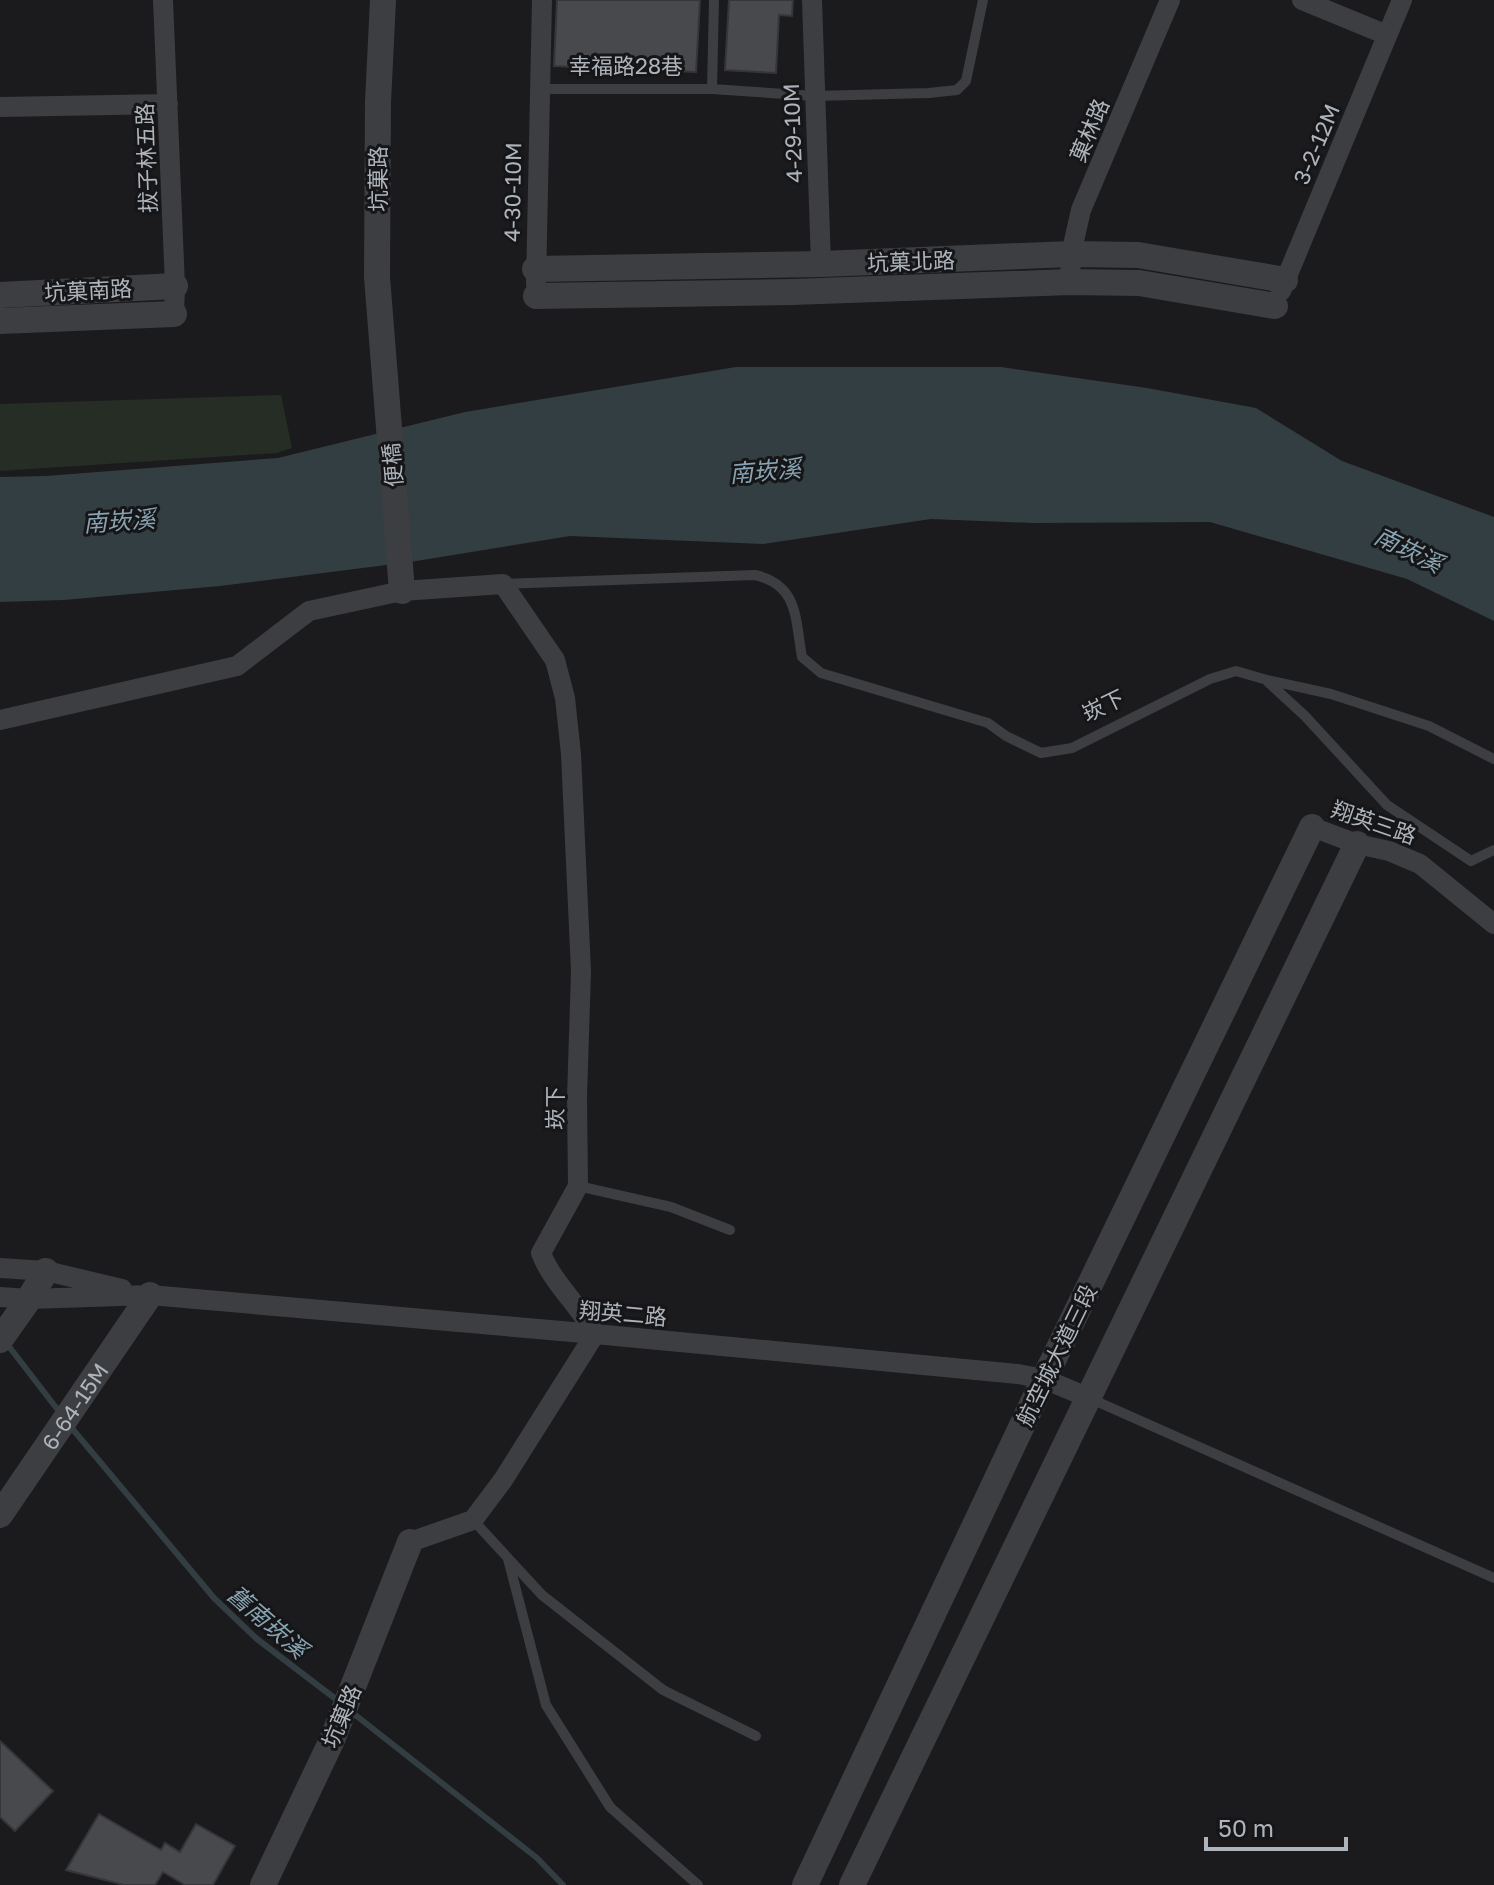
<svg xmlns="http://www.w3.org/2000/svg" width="1494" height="1885" font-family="'Golos Text','Noto Sans TC',sans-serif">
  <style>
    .green { fill: #252d25 }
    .water { fill: #333e42 }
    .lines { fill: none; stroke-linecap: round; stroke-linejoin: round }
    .stream { stroke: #333e42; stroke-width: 6 }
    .building { fill: #48494d; stroke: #353639; stroke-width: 2 }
    .service { stroke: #3c3e42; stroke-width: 10 }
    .minor { stroke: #3c3e42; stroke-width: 20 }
    .tertiary { stroke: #3c3e42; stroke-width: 26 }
    .labels { text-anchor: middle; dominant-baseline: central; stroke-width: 6; stroke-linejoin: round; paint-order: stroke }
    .street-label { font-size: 22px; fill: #aeb4bb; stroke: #161618 }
    .water-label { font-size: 24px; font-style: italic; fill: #89a5b3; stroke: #161618 }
  </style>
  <rect width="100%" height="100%" fill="#1b1b1d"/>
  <path class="green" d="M 281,395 L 292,448 L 277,453 L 0,471 L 0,404 Z"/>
  <path class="water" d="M 736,367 L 1001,367 L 1147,388 L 1256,408 L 1342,461 L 1494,517 L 1494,621 L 1407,579 L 1210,522 L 1033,523 L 931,519 L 763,544 L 570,536 L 410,562 L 220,586 L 64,600 L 0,602 L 0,477 L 46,476 L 278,458 L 465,412 Z"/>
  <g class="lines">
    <path class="stream" d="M 7,1344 L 61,1414
      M 70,1426 L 214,1598 L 257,1639 L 341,1703
      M 349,1710 L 537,1858 L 563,1885"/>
  </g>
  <path class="building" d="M 557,0 L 700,0 L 696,72 L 554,66 Z
    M 729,0 L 793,0 L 792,16 L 779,15 L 776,73 L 725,70 Z
    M 0,1741 L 53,1791 L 15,1831 L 0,1817 Z
    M 99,1814 L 161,1850 L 165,1843 L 180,1852 L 196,1824 L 235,1846 L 213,1885 L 185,1885 L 163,1872 L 155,1885 L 124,1885 L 66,1870 Z"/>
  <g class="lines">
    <path class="service" d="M 539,89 L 712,89 L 714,0
      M 712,89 L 815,96 L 929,93 L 957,90 L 966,81 L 983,0
      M 504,584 L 755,575 C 799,585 795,619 802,657 L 821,673 L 988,723 L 1006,736 L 1041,753 L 1072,748 L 1210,679 L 1236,671 L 1267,680 L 1331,694 L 1429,726 L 1494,759
      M 1268,682 L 1305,716 L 1387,805 L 1471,861 L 1494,850
      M 578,1186 L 671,1207 L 730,1230
      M 1089,1398 L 1494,1578
      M 473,1520 L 542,1595 L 663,1690 L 756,1736
      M 508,1559 L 546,1705 L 610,1807 L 698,1885"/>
    <path class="minor" d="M 163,0 L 175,286 L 174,314
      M 812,0 L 821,264
      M 1302,0 L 1387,35
      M 0,107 L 168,104
      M 1070,282 L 1071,254 L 1081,210 L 1170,0
      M 536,284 L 542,0
      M 1281,291 L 1402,0
      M 0,720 L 237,666 L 309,611 L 402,591 L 503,584 L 555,660 L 565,698 L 571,754 L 581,971 L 577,1098 L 578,1186 L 541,1253 C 552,1282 579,1305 595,1334 L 503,1480 L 473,1520 L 410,1542
      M 1312,827 L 1357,844 L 1389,851 L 1420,864 L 1494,924
      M 0,1268 L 46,1271 L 122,1289
      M 0,1297 L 29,1299 L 150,1295 L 595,1334 L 1018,1374 L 1044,1379 L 1087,1397"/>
    <g class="tertiary">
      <path d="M 383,0 L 378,102 L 377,277 L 402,591"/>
      <path d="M 535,269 L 821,264 L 1071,254 L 1138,255 L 1285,280"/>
      <path d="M 0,295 L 175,286"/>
      <path d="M 536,296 L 792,292 L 1070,282 L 1139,283 L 1275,306"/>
      <path d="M 0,321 L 174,314"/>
      <path d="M 0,1340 L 29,1299 L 46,1271"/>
      <path id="s1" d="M 0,1515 L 150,1295"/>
      <path d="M 263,1885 L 332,1740 L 410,1542"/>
      <path d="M 805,1885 L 1044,1379 L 1312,827"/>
      <path d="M 852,1885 L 1357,844"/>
    </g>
  </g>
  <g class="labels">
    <g class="street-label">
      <text x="626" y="65">幸福路28巷</text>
      <text transform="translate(1089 130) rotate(-67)">菓林路</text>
      <text transform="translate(792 133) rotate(-92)">4-29-10M</text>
      <text transform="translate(1316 144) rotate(-67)">3-2-12M</text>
      <text transform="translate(146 158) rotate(-92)">拔子林五路</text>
      <text transform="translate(377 179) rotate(-90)">坑菓路</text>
      <text transform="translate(512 192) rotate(-89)">4-30-10M</text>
      <text transform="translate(911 261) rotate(-2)">坑菓北路</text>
      <text transform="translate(88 290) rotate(-3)">坑菓南路</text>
      <text transform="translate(392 465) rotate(-95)">便橋</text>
      <text transform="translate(1103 705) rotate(-26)">崁下</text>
      <text transform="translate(1374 822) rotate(19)">翔英三路</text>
      <text transform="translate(554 1108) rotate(-90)">崁下</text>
      <text transform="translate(623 1313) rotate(5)">翔英二路</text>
      <text transform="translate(1056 1355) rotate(-64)">航空城大道三段</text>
      <text stroke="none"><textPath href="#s1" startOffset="132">6-64-15M</textPath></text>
      <text transform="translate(341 1716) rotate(-67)">坑菓路</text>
    </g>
    <g class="water-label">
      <text transform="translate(765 470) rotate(-5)">南崁溪</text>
      <text transform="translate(119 520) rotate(-4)">南崁溪</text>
      <text transform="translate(1409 549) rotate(26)">南崁溪</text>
      <text transform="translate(268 1621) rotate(41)">舊南崁溪</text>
    </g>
  </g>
  <path d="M1206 1837v12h140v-12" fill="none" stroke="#aeb4bb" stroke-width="4"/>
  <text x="1218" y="1837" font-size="24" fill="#aeb4bb" stroke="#161618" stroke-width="6" paint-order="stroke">50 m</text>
</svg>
